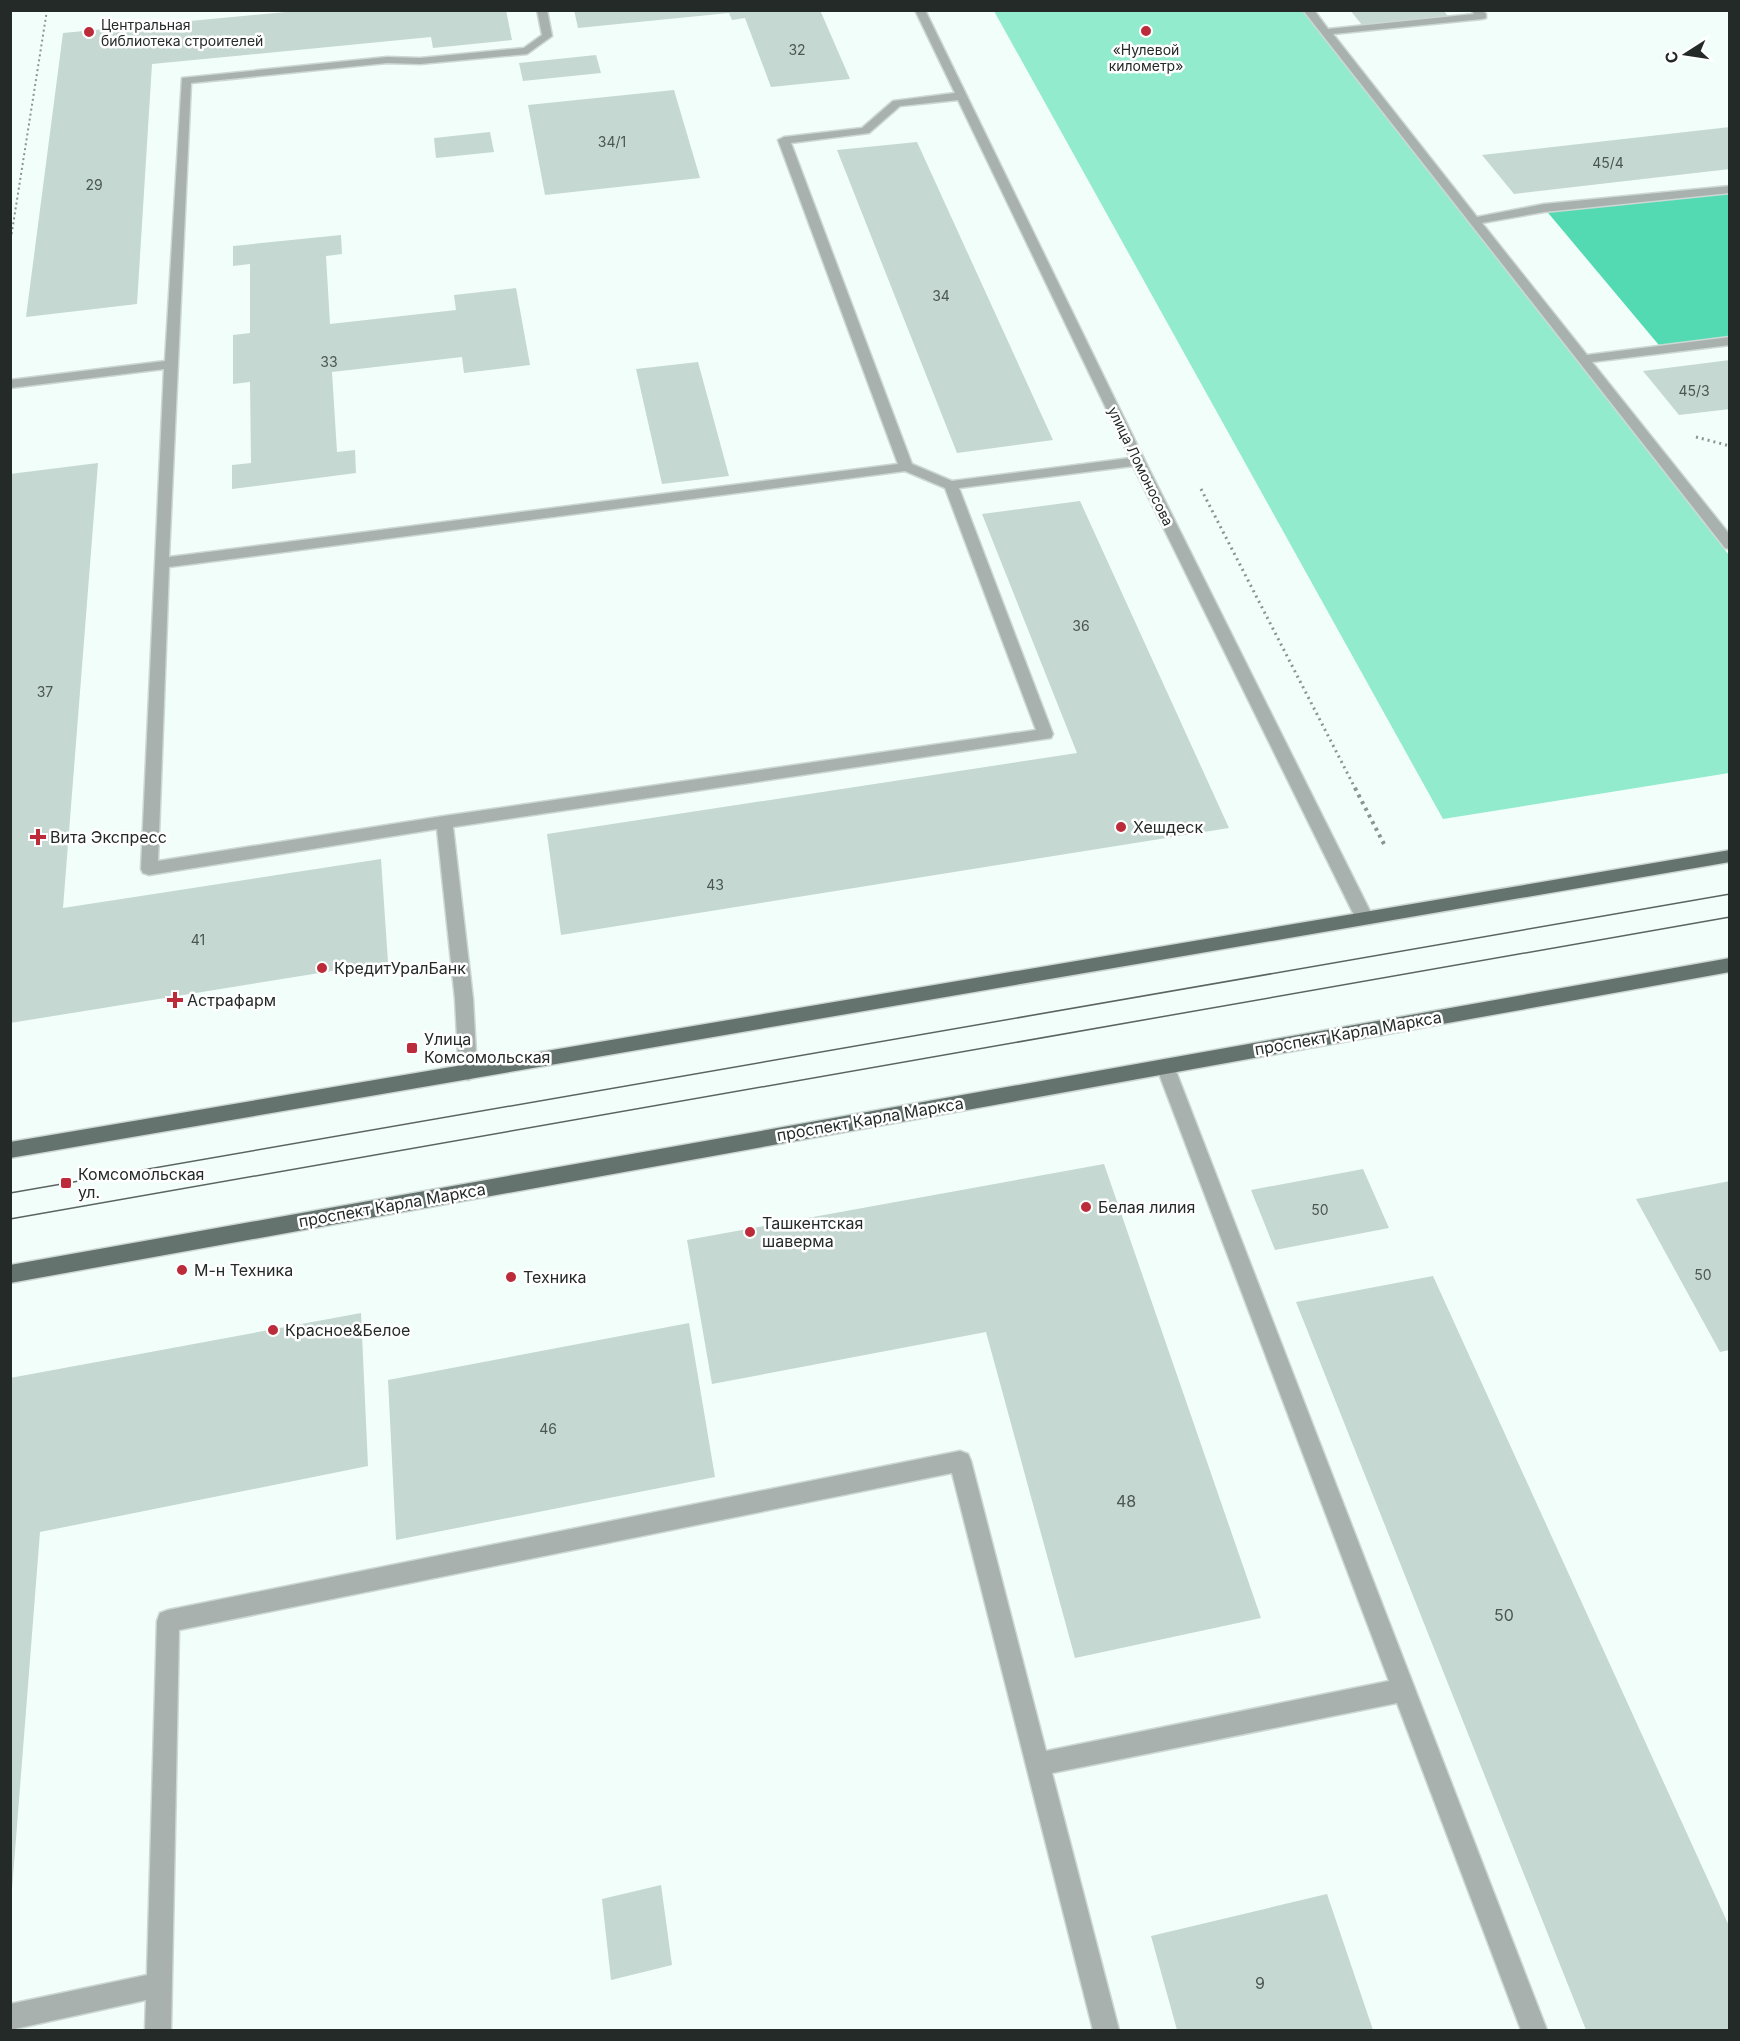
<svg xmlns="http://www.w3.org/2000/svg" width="1740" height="2041" font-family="Inter,sans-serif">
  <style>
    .green { fill: #93ebce }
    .forest { fill: #54dab3 }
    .building { fill: #c5d8d1 }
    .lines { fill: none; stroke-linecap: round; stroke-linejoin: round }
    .minor-casing { stroke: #cdd8d4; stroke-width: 3 }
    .major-casing { stroke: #cdd8d4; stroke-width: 3 }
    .path-far2 { stroke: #8b9491; stroke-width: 2; stroke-dasharray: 2 3; stroke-linecap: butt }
    .path-far1 { stroke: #8b9491; stroke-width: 3; stroke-dasharray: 2 4; stroke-linecap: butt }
    .path { stroke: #8b9491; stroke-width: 4; stroke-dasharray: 3 4.5; stroke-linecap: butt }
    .minor { fill: #a8b1ad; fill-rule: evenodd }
    .major { fill: #65736e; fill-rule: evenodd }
    .tram { stroke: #5c6462; stroke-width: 1.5 }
    .poi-dot { fill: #bb2b3a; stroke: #fff; stroke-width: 2 }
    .labels { text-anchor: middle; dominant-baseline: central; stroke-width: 5; stroke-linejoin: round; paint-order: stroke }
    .far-poi-label { font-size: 14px; fill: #232a28; stroke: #fff; text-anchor: start }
    .number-label { font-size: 14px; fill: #4c5652 }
    .far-street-label { font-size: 14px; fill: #232a28; stroke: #fff }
    .poi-label { font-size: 16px; fill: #232a28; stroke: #fff; text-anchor: start }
    .street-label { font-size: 16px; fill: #232a28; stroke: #fff }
    .near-number-label { font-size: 16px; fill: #4c5652 }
  </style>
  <rect width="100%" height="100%" fill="#f2fefa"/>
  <path class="green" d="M 994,11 L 1303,11 L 1729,555 L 1729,773 L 1443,819 Z"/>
  <path class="forest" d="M 1729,187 L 1729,341 L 1663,350 L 1544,208 Z"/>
  <path class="building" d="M 307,10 L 506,10 L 512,40 L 433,48 L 431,37 L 152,64 L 137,304 L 26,317 L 63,33 Z
    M 574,10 L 820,10 L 850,79 L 771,87 L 745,18 L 732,20 L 729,13 L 578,28 Z
    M 1350,10 L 1443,10 L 1448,16 L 1362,25 Z
    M 596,55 L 601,73 L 523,81 L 519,63 Z
    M 674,90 L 700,178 L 545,195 L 528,105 Z
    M 1730,127 L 1730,169 L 1514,194 L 1482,155 Z
    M 490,132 L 494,152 L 436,158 L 434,138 Z
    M 917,142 L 1053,440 L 957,453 L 837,150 Z
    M 341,235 L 342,254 L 326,256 L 330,324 L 456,310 L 454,295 L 516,288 L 530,365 L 464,373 L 462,357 L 332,372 L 337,452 L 355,450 L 356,473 L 232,489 L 232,465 L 251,463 L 250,382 L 233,384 L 233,335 L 250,333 L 250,264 L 233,266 L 233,246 Z
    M 1730,360 L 1730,409 L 1679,415 L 1643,371 Z
    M 698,362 L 729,476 L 662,484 L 636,369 Z
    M 98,463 L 63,908 L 381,859 L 388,962 L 10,1023 L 10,474 Z
    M 1080,501 L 1229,828 L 561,935 L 547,834 L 1077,753 L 982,514 Z
    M 1104,1164 L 1261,1618 L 1075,1658 L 986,1332 L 712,1384 L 687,1240 Z
    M 1363,1169 L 1389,1228 L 1275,1250 L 1251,1190 Z
    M 1730,1181 L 1730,1350 L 1720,1352 L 1636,1199 Z
    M 1433,1276 L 1730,1928 L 1730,2030 L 1586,2030 L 1296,1302 Z
    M 361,1313 L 368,1466 L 40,1532 L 10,1915 L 10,1378 Z
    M 689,1323 L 715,1477 L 396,1540 L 388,1380 Z
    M 661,1885 L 672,1965 L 611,1980 L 602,1899 Z
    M 1327,1894 L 1373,2030 L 1177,2030 L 1151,1936 Z"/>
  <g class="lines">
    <defs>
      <path id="minor" d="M 537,10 L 547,10 L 552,36 L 527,54 L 420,64 L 387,63 L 191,83 L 169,557 L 898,464 L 778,140 L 784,137 L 862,128 L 893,101 L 955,93 L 915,10 L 925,10 L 1145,461 L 1374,919 L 1371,924 L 1359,924 L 1356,919 L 1133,466 L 959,488 L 1053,734 L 1051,738 L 453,827 L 473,999 L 477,1072 L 475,1077 L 468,1080 L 461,1077 L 459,1072 L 455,999 L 437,829 L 149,875 L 143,873 L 141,869 L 164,369 L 10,388 L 10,380 L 165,361 L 182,78 L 387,57 L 420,58 L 524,48 L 542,35 ZM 958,100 L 1130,458 L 952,481 L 912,464 L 791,143 L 869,133 L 900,106 ZM 905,471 L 945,488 L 1036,730 L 444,816 L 158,861 L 169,567 Z
        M 1303,10 L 1314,10 L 1328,29 L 1474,14 L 1471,10 L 1482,10 L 1486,14 L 1486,18 L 1482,19 L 1333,34 L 1477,217 L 1544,204 L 1730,186 L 1730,193 L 1544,212 L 1482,223 L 1587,355 L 1730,337 L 1730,345 L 1592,362 L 1730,535 L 1730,549 L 1725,548 Z
        M 1165,1059 L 1171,1061 L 1174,1066 L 1547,2030 L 1521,2030 L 1397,1703 L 1052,1773 L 1119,2030 L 1093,2030 L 952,1473 L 179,1630 L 171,2030 L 145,2030 L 146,2000 L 10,2030 L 10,2004 L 147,1975 L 157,1621 L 160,1613 L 168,1610 L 960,1451 L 968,1454 L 971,1461 L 1046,1751 L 1389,1681 L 1156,1066 L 1159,1061 Z"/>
      <path id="major" d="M 1730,850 L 1730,862 L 10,1158 L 10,1142 Z
        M 1730,958 L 1730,972 L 10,1283 L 10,1265 Z"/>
    </defs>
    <use href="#minor" class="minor-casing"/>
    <use href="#major" class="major-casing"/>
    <path class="path-far2" d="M 10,244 L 47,10"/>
    <path class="path-far1" d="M 1696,437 L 1730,446
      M 1201,489 L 1356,790"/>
    <path class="path" d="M 1355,788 L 1385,846"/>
    <use href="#minor" class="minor"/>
    <use href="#major" class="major"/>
    <path class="tram" d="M 10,1193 L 1730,894
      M 10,1219 L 1730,917"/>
  </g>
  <g class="poi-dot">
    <circle cx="1146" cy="31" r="6"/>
    <circle cx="89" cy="32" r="6"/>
    <circle cx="1121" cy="827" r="6"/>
    <path d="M35 828h6v6h6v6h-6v6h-6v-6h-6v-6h6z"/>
    <circle cx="322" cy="968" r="6"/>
    <path d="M172 991h6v6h6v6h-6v6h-6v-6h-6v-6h6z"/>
    <rect x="406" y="1042" width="12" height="12" rx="3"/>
    <rect x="60" y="1177" width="12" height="12" rx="3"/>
    <circle cx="1086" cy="1207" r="6"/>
    <circle cx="750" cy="1232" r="6"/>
    <circle cx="182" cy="1270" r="6"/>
    <circle cx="511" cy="1277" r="6"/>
    <circle cx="273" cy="1330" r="6"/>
  </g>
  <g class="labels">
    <g class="far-poi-label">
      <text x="101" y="24">Центральная<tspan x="101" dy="16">библиотека строителей</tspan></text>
      <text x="1146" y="49" text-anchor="middle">«Нулевой<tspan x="1146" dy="16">километр»</tspan></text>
    </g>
    <g class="number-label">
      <text x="797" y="49">32</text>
      <text x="612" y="141">34/1</text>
      <text x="1608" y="162">45/4</text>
      <text x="94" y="184">29</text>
      <text x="941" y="295">34</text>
      <text x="329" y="361">33</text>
      <text x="1694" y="390">45/3</text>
      <text x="1081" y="625">36</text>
      <text x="45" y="691">37</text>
      <text x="715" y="884">43</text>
      <text x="198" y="939">41</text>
      <text x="1320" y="1209">50</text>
      <text x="1703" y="1274">50</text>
      <text x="548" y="1428">46</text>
    </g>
    <g class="far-street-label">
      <text transform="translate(1141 466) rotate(64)">улица Ломоносова</text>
    </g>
    <g class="poi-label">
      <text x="1133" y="827">Хешдеск</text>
      <text x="50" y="837">Вита Экспресс</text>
      <text x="334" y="968">КредитУралБанк</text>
      <text x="187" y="1000">Астрафарм</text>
      <text x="424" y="1039">Улица<tspan x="424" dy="18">Комсомольская</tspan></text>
      <text x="78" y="1174">Комсомольская<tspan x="78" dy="18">ул.</tspan></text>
      <text x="1098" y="1207">Белая лилия</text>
      <text x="762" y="1223">Ташкентская<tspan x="762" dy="18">шаверма</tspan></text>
      <text x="194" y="1270">М-н Техника</text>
      <text x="523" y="1277">Техника</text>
      <text x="285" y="1330">Красное&amp;Белое</text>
    </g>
    <g class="street-label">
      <text transform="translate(1348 1033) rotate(-10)">проспект Карла Маркса</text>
      <text transform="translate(870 1119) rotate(-10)">проспект Карла Маркса</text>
      <text transform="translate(392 1205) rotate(-10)">проспект Карла Маркса</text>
    </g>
    <g class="near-number-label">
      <text x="1126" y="1501">48</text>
      <text x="1504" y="1615">50</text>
      <text x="1260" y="1983">9</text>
    </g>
  </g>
  <rect width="1740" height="2041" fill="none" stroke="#232a28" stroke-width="24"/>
  <g transform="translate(1686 54) rotate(258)" stroke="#ffffff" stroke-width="4.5" paint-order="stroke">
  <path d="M0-4.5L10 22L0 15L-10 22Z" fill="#232a28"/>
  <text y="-9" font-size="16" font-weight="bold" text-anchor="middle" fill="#232a28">С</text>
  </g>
</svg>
